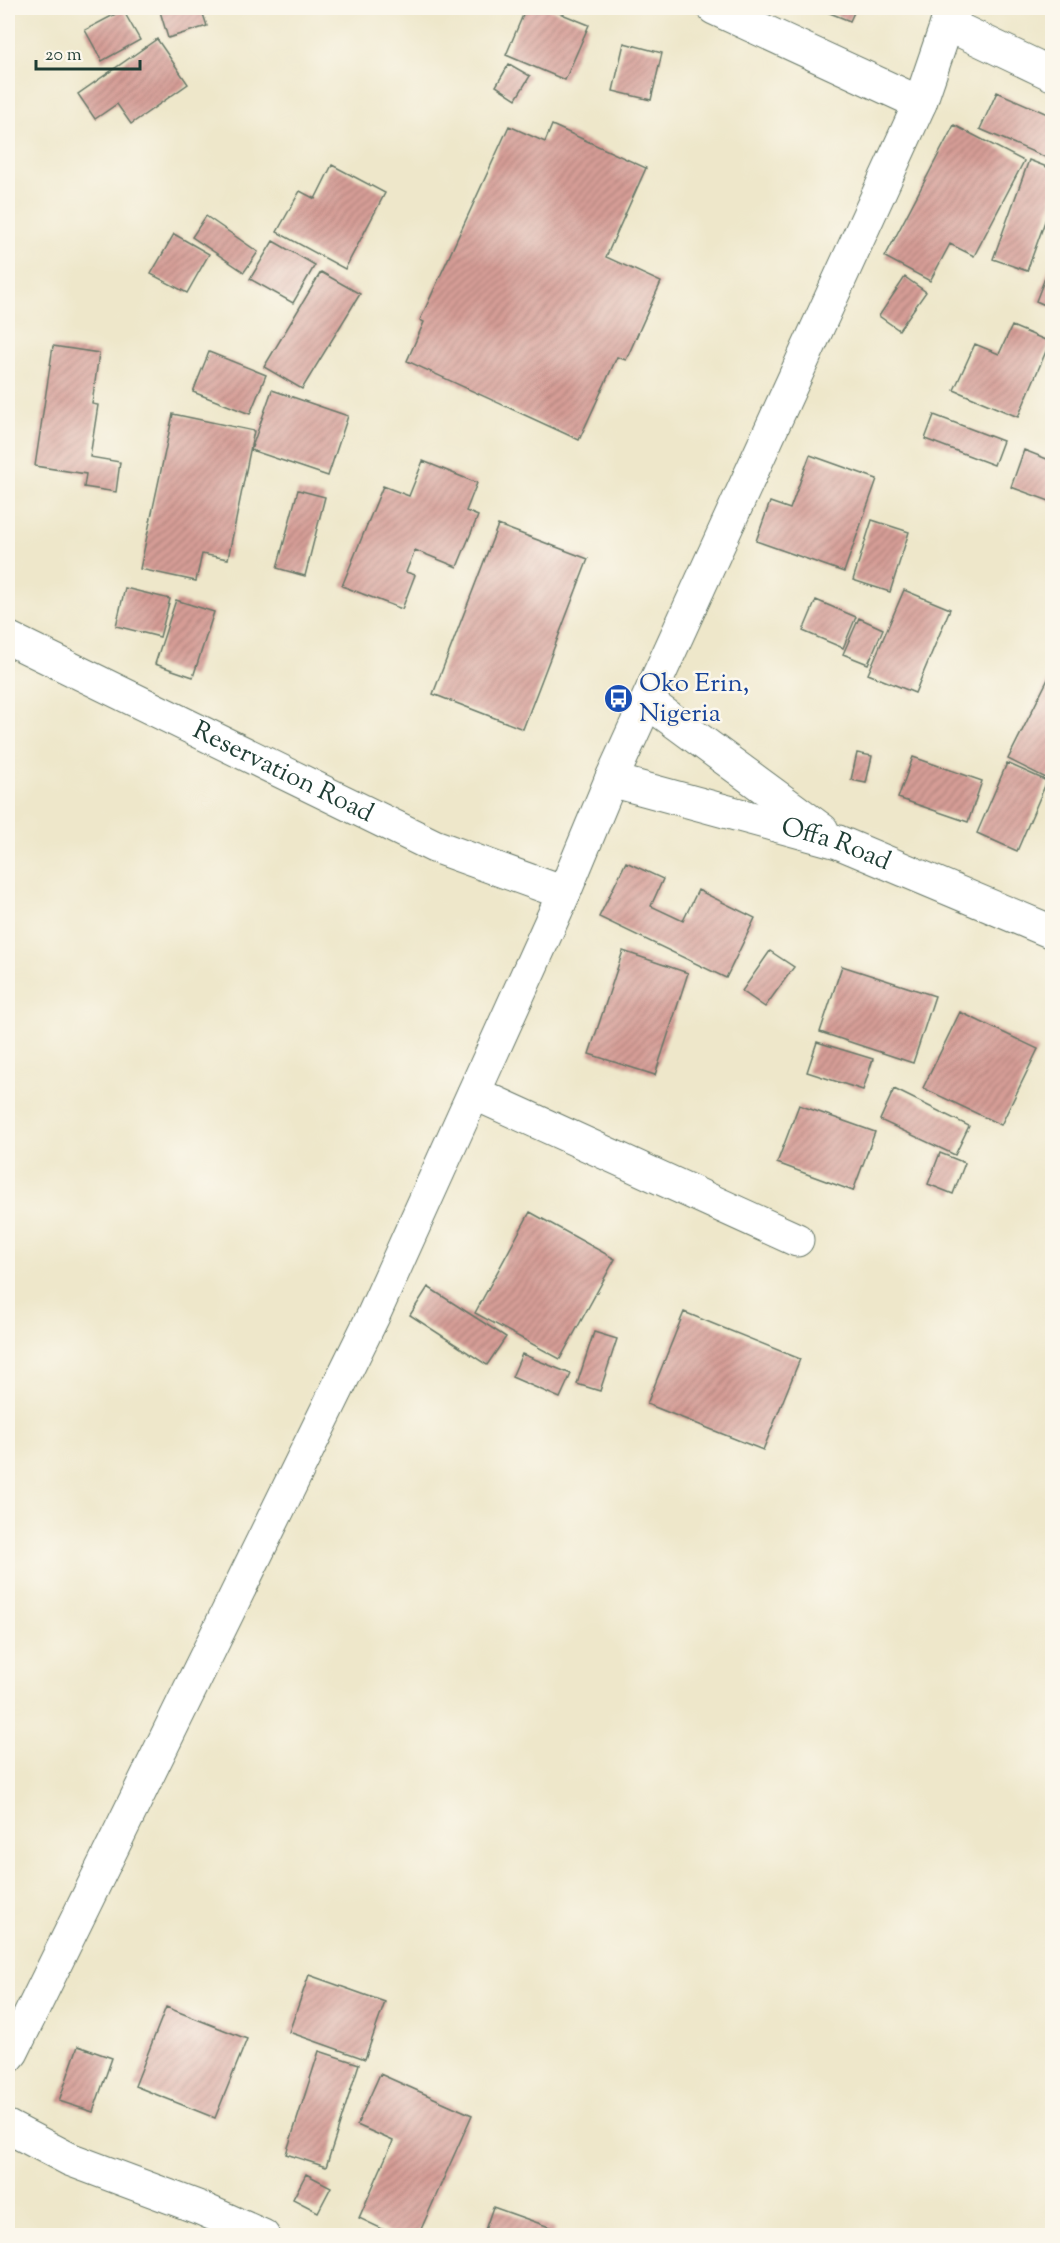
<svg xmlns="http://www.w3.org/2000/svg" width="1060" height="2243" font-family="'Sorts Mill Goudy',serif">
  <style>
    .building { fill: url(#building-hatch) }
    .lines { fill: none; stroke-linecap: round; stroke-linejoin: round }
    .minor-casing { stroke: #677868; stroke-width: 35 }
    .minor { stroke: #fff; stroke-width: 33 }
    .labels { text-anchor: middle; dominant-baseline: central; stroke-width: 5; stroke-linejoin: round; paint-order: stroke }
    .transit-label { font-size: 26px; fill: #164399; stroke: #fbf7ec; text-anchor: start }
    .street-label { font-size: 26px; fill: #1f3d34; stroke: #fbf7ec }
  </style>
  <defs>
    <pattern id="building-hatch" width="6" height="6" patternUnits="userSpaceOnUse" patternTransform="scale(1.5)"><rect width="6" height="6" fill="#d69d96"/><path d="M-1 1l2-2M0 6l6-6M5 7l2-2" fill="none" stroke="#ad817b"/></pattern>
  </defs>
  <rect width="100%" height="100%" fill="#fbf7ec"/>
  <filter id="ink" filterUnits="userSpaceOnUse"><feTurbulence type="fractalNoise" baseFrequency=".0167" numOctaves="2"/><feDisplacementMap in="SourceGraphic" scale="12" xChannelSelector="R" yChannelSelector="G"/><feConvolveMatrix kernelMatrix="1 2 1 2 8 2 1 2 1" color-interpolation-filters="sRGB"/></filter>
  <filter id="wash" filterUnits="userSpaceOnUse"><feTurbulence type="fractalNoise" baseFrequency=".008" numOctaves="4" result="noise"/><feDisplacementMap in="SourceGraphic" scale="24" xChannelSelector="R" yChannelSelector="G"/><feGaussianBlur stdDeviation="1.35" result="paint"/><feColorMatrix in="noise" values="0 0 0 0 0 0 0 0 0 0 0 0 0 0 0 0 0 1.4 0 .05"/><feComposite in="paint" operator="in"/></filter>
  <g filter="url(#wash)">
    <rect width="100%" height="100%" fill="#eee7ca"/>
    <g id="blocks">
      <path class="building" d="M 159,8 L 201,8 L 207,26 L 168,38 Z
        M 526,8 L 547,8 L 589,25 L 565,80 L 506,55 Z
        M 817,8 L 856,8 L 850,21 Z
        M 123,10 L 140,40 L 102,61 L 85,30 Z
        M 157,39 L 188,84 L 131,124 L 117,104 L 95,119 L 78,94 Z
        M 624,43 L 662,53 L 651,100 L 613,91 Z
        M 509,64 L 530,76 L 516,99 L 496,86 Z
        M 997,92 L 1052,116 L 1052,160 L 980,129 Z
        M 552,125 L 646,168 L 606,257 L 661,282 L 626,360 L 617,357 L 579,440 L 407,361 L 424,322 L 420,320 L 509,126 L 545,142 Z
        M 954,125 L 1024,161 L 974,256 L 950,244 L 930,281 L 885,257 Z
        M 1029,160 L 1052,169 L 1052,202 L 1027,271 L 993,259 Z
        M 332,165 L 385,193 L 345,269 L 277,232 L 300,191 L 315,199 Z
        M 206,216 L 258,252 L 244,272 L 192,237 Z
        M 174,234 L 209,254 L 187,293 L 151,274 Z
        M 273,241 L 315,265 L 293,303 L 250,279 Z
        M 1052,260 L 1052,308 L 1036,301 Z
        M 321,272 L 360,294 L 302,389 L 264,367 Z
        M 905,277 L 926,292 L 899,330 L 879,316 Z
        M 1012,326 L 1050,342 L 1018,417 L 954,390 L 975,344 L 999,354 Z
        M 53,346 L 99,353 L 92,404 L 98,405 L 90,457 L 120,462 L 116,492 L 84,487 L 86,474 L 35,466 Z
        M 209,352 L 266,375 L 250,414 L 193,392 Z
        M 272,390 L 348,416 L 328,476 L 251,450 Z
        M 173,414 L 254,431 L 228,559 L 202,554 L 196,581 L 140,569 Z
        M 934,415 L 1003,441 L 994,465 L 925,439 Z
        M 1024,450 L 1052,461 L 1052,502 L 1011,487 Z
        M 810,455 L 877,479 L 844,572 L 756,541 L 770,502 L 790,509 Z
        M 423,461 L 477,483 L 466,511 L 478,516 L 457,567 L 415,550 L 406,572 L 415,575 L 402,609 L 342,586 L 383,486 L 409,496 Z
        M 298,490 L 325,497 L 305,576 L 277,568 Z
        M 872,520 L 909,532 L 890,592 L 853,580 Z
        M 498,525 L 588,559 L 523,729 L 433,694 Z
        M 125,588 L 170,599 L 160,637 L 116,626 Z
        M 904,590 L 950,609 L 915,693 L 868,674 Z
        M 176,600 L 214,612 L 193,677 L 155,664 Z
        M 816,600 L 856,617 L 843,648 L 803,631 Z
        M 859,618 L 883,629 L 868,664 L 843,654 Z
        M 1052,671 L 1052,771 L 1048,779 L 1008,759 Z
        M 857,753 L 872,756 L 866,783 L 851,780 Z
        M 913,757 L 982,781 L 968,822 L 898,798 Z
        M 1007,763 L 1047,781 L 1017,851 L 977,833 Z
        M 626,862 L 663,879 L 651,906 L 683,921 L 698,890 L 755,918 L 726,978 L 599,917 Z
        M 623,951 L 688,973 L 655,1075 L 589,1054 Z
        M 770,951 L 794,967 L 765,1007 L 742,991 Z
        M 842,966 L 935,996 L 913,1063 L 820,1032 Z
        M 960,1012 L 1038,1049 L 1001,1125 L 923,1088 Z
        M 817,1042 L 873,1059 L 863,1090 L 807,1072 Z
        M 894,1089 L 969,1126 L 955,1155 L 880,1120 Z
        M 799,1105 L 875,1132 L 853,1191 L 777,1163 Z
        M 940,1153 L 965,1163 L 953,1194 L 928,1184 Z
        M 530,1212 L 615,1259 L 560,1359 L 475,1313 Z
        M 428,1287 L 506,1337 L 487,1365 L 410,1315 Z
        M 684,1312 L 800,1359 L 763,1450 L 647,1404 Z
        M 594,1332 L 617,1339 L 600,1391 L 577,1384 Z
        M 522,1354 L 571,1374 L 560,1398 L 512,1377 Z
        M 309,1975 L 385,2002 L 365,2059 L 289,2032 Z
        M 166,2007 L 247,2039 L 215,2118 L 135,2086 Z
        M 78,2046 L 112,2058 L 93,2112 L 59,2101 Z
        M 319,2051 L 359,2064 L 326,2167 L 286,2154 Z
        M 380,2074 L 472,2115 L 418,2236 L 397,2236 L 359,2218 L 393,2141 L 357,2125 Z
        M 306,2174 L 331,2187 L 318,2212 L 293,2199 Z
        M 493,2207 L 555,2229 L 553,2236 L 483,2236 Z"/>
    </g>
  </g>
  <g filter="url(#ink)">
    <use href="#blocks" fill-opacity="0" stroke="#677868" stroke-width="1.5"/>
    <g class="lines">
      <defs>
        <g id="minor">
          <path d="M 714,8 L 920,103"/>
          <path d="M 947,24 L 1052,74"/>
          <path id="s1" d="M 8,638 L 434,846 L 564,893"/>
          <path d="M 648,702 L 822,830"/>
          <path id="s2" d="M 611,780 L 838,842 L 1052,932"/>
          <path d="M 474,1093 L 797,1240"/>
          <path d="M 8,2057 L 12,2052 L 373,1316 L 564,893 L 611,780 L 920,103 L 947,24 L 955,8"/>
          <path d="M 8,2127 L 69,2159 L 200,2208 L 263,2236"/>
        </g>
      </defs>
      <use href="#minor" class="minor-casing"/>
      <use href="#minor" class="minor"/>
    </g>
  </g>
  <defs>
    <symbol id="bus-disc" viewBox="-11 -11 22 22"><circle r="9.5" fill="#1a4fb4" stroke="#fbf7ec"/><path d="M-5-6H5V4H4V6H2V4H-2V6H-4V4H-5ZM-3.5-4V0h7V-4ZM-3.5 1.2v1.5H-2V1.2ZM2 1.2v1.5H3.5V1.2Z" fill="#fff"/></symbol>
  </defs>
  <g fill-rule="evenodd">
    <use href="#bus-disc" x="602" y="682" width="33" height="33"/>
  </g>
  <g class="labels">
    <g class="transit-label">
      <text x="639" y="684">Oko Erin,<tspan x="639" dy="30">Nigeria</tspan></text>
    </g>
    <g class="street-label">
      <text stroke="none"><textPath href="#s1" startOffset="306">Reservation Road</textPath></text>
      <text stroke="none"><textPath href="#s2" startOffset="234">Offa Road</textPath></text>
    </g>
  </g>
  <rect width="1060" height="2243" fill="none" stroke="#fbf7ec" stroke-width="30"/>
  <path d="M36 60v9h104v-9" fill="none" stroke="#1f3d34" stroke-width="3"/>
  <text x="45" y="60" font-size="18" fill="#1f3d34" stroke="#fbf7ec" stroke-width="4.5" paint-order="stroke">20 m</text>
</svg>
